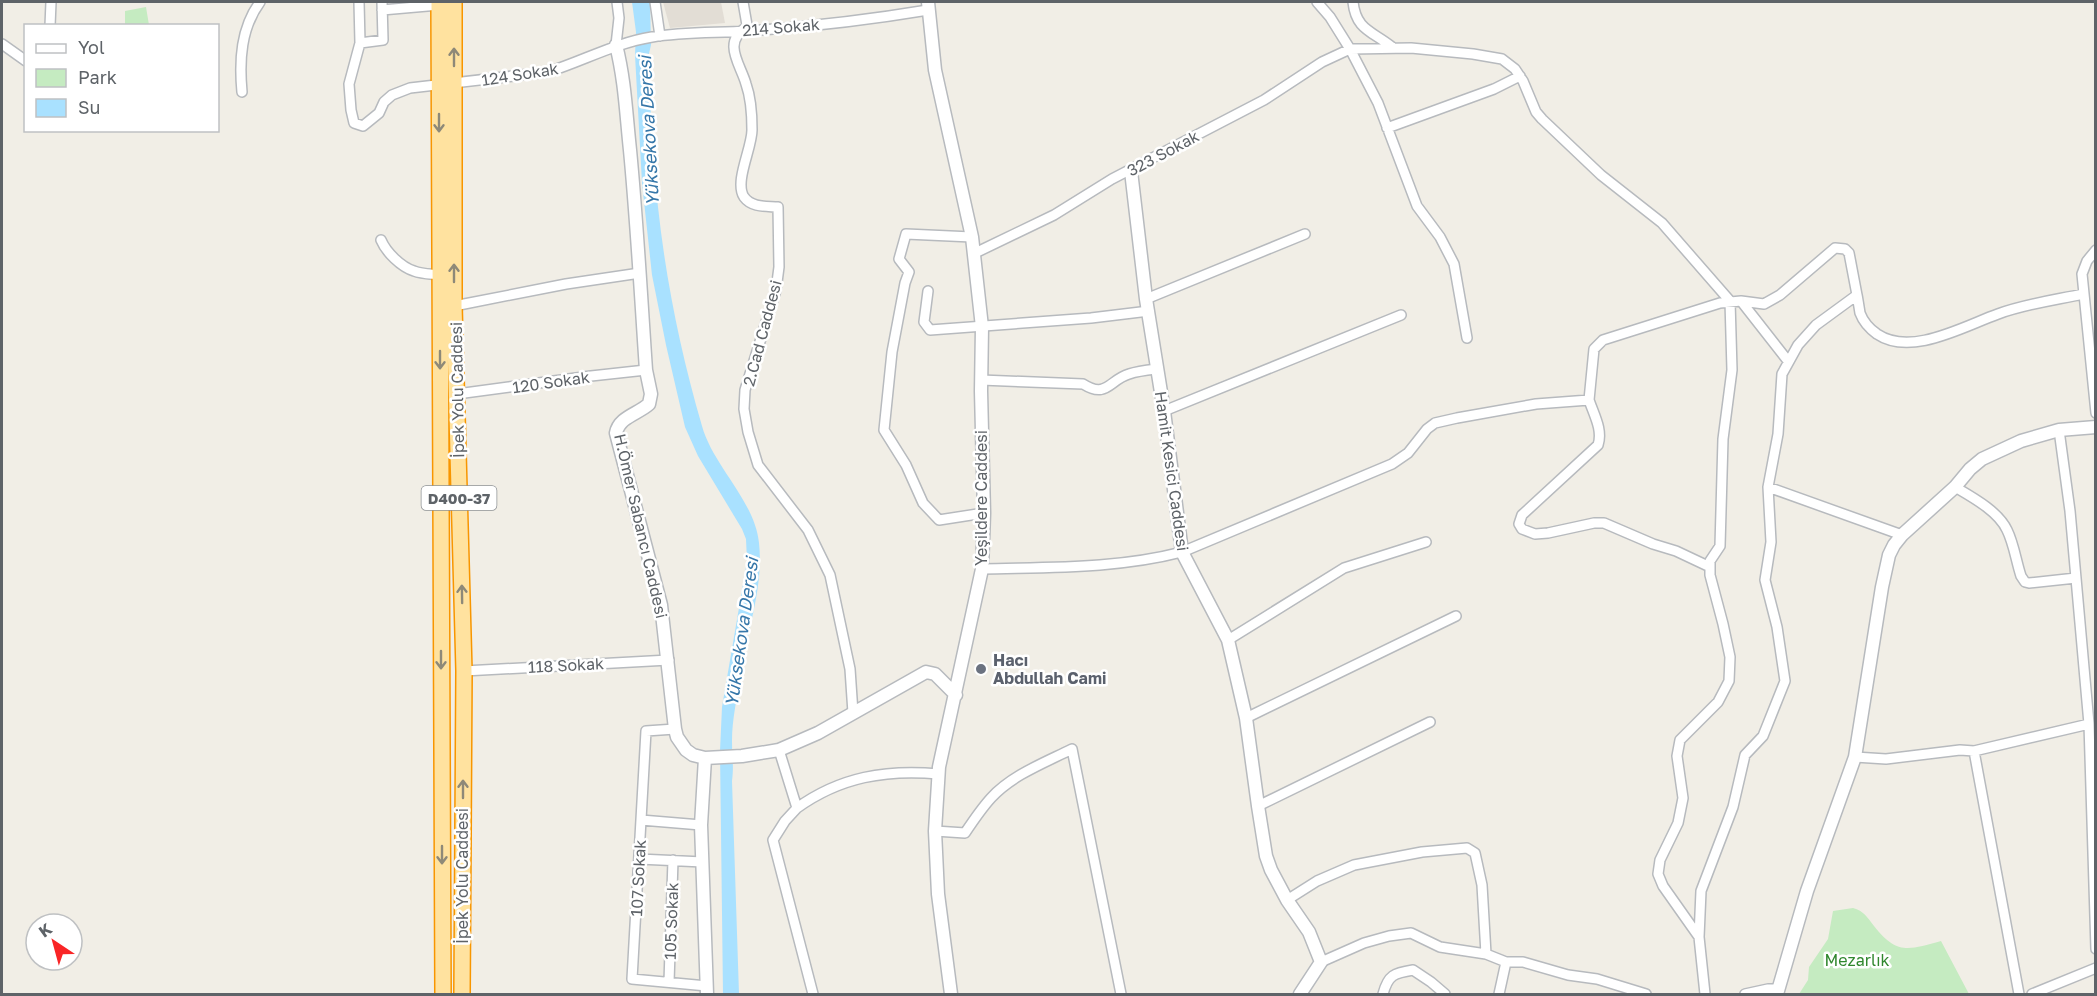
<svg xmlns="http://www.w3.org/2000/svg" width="2097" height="996" font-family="'Golos Text',sans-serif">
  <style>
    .education { fill: #e2ddd5 }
    .green { fill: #c5ebc1 }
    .water { fill: #a9e1ff }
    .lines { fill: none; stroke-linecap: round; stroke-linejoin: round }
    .minor-casing { stroke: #b7babe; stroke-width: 12 }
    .tertiary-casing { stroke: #b7babe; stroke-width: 15 }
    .trunk-casing { stroke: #f89600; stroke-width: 18 }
    .minor { stroke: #fff; stroke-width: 9 }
    .tertiary { stroke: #fff; stroke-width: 12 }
    .trunk { stroke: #ffe29f; stroke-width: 15 }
    .oneway { stroke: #8e8978 }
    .worship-dot { fill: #6b7280; stroke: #fff; stroke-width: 2 }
    .labels { text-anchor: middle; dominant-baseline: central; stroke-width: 5; stroke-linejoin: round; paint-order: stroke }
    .shield { fill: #fff; stroke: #8e9295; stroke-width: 1.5 }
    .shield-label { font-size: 15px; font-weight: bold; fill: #5e6368 }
    .street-label { font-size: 16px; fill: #5e6368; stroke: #fff }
    .worship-label { font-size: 16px; font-weight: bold; fill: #5b616d; stroke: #fff; text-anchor: start }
    .park-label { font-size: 16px; fill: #30872e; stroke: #fff }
    .water-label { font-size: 18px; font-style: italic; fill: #3677a9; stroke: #fff }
  </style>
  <rect width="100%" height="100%" fill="#f1eee6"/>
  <path class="education" d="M 663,2 L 721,2 L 725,23 L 670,28 Z"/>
  <path class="green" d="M 146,7 L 149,25 L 125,25 L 125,11 Z
    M 1853,908 C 1864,911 1867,917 1874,926 C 1897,955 1908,950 1941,941 L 1969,994 L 1799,994 L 1808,980 L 1809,967 L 1828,939 L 1833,911 Z"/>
  <path class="water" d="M 632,2 L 650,2 L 651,45 L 648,58 C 651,107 652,158 658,207 C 666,281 681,354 702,426 C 713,466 755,501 759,543 C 764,588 746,634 740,678 C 737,698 732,720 732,741 C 732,756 734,766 732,781 L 739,994 L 723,994 L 720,751 L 722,707 L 747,561 L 746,539 L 742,529 L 698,456 L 685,427 L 666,345 L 652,275 L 642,183 L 635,55 L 636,32 Z"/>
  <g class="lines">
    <defs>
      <path id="minor" d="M 359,2 L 360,43 L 349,84 L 351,110 L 354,123 L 363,126 L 379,113 L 384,102 L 392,95 L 410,88 L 548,72 C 583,61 615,43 652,37 C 683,32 716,33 747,31 C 808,27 868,20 928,10
        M 655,2 L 660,36
        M 743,2 L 747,25 L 747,27 C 721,42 741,65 746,84 C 751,98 752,115 752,130 C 752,148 734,182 744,197 C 752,208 767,206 778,207 L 779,267 L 776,290 L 745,390 L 744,409 L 748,432 L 758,465 L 808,530 L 830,575 L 850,669 L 853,713
        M 1317,2 L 1330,17 L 1350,49 L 1378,103 L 1417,206 L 1440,237 L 1454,264 L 1467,338
        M 1353,2 C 1356,30 1372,31 1392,47
        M 382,10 L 439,5
        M 50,26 L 51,2
        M 360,43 L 383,40 L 382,2
        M 2,44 L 26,61
        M 616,45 L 619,18 L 617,2
        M 242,92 C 239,60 241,28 260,2
        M 1387,128 L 1494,89 L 1520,76
        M 972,237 L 906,234 L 899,259 L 909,272 L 905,283 L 892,352 L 884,430 L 906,465 L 923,503 L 939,520 L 984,513
        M 381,240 C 386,252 401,267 414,271 C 422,274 431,274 439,275
        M 2096,250 L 2087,261 L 2082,274 L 2096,413
        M 973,254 L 1054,215 L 1112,179 L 1264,100 L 1322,62 L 1350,49 L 1411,48 L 1473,54 L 1502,59 L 1515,69 L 1523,81 L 1536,112 L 1542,119 L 1601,175 L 1662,223 L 1730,301 L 1732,370 L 1723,439 L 1720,546 L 1710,561 L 1710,575 L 1723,624 L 1730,657 L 1729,681 L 1718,702 L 1680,740 L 1677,756 L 1683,798 L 1678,823 L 1660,860 L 1658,874 L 1663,886 L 1699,937
        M 928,291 L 924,322 L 930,330 L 1091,318 L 1149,311
        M 1146,299 L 1305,234
        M 1741,301 L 1788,361
        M 454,306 L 566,284 L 640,273
        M 981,380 L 1083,384 C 1107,399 1109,380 1129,374 C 1138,371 1148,370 1157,369
        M 457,394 L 591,376 L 646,370
        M 1589,400 C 1594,415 1603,430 1598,445 L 1522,515 L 1519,524 L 1522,529 L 1535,534 L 1548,533 L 1594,523 L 1604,523 L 1653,544 L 1676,551 L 1710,567
        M 1164,411 L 1401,315
        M 2059,430 L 2070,511 L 2089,724 L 2096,949
        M 1768,487 L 1902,535
        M 1955,487 C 1972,497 1998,511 2007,530 C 2014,544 2016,561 2021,576 L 2025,582 L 2029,583 L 2076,578
        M 982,569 C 1049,567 1116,569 1182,552 L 1392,464 L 1408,453 L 1427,429 L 1435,423 L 1457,418 L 1536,404 L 1589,400 L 1594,349 L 1603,340 L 1720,303 L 1741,301 L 1764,304 L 1780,295 L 1835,248 L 1845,249 L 1849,253 L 1857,295
        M 1228,640 L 1344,568 L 1426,542
        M 464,671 L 669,660
        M 1246,718 L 1456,616
        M 675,729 L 646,731 L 632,979 L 707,986
        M 779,750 L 797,808 L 785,821 L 773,840 L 813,994
        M 1974,751 L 2089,724
        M 1855,757 L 1886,759 L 1960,750 L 1974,751 L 2019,994
        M 1258,806 L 1430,722
        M 797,808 C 840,777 886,769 939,774
        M 641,820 L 701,825
        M 935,831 L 965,833 C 973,821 981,809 991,798 C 1012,775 1044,763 1072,749 L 1121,994
        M 639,859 L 703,862
        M 1287,900 L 1317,881 L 1354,865 L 1422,852 L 1467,848 L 1475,853 L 1482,885 L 1486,954
        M 1321,962 L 1364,943 L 1389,936 L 1411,933 L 1440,947 L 1486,954 L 1506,962 L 1523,962 L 1568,975 L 1597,979 L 1646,994
        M 669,982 L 673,860
        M 1383,994 C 1388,975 1394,973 1413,970 L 1431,982 L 1445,994
        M 1499,994 L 1506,962
        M 1705,994 L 1699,937 L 1701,891 L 1733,807 L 1745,755 L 1763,736 L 1785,681 L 1777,627 L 1765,580 L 1771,542 L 1768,487 L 1778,434 L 1782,374 L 1798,345 L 1816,325 L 1857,295 C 1858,300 1859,307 1860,313 C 1863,321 1870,329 1877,334 C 1911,357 1964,326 1998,314 C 2025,304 2055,300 2083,294
        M 1745,994 L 1768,989 L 1777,989
        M 2032,994 L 2096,968"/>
      <path id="tertiary" d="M 928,2 L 935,70 L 972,237 L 982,327 L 981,391 L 984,513 L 982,569 L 939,767 L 935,831 L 938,894 L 951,994
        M 616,45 C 625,81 626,113 630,150 C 637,223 641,297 646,370 L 651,394 L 649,404 C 638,414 619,417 616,433 L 661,605 L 675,729 L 677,737 L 686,750 L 693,755 L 705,758 L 742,756 L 779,750 L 818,733 L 926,672 L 935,674 L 956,695
        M 1131,171 L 1146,299 L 1164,411 L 1182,552 L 1228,640 L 1246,718 L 1258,806 L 1266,856 L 1271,870 L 1287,900 L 1309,932 L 1321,962 L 1300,994
        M 705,758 L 701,825 L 707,994
        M 1777,994 L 1807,891 L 1855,757 L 1882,587 L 1889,555 L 1894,545 L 1902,535 L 1955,487 L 1970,469 L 1982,459 L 2021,441 L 2059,430 L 2096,427"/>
      <path id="trunk" d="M 439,2 L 443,994
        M 454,2 L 454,306 L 464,671 L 462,994"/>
    </defs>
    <use href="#minor" class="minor-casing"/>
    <use href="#tertiary" class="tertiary-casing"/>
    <use href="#trunk" class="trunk-casing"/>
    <use href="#minor" class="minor"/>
    <use href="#tertiary" class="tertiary"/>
    <use href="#trunk" class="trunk"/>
  </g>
  <defs><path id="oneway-shaft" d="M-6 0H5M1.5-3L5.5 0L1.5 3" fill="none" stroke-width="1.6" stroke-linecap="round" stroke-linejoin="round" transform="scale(1.5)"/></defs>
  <g class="oneway">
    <use href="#oneway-shaft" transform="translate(454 57) rotate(-90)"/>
    <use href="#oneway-shaft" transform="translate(439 123) rotate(90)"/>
    <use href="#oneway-shaft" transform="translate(454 273) rotate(-90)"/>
    <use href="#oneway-shaft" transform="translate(440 360) rotate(90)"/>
    <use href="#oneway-shaft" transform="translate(462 594) rotate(-91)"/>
    <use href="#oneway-shaft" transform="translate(441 660) rotate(90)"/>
    <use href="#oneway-shaft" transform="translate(463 789) rotate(-90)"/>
    <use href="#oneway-shaft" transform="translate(442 855) rotate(90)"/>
  </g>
  <circle class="worship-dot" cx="981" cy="669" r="6"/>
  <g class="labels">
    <rect class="shield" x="421.5" y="486" width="75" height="24" rx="4.5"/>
    <g class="shield-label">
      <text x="459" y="498">D400-37</text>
    </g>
    <g class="street-label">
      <text transform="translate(781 27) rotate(-5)">214 Sokak</text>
      <text transform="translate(520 74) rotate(-9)">124 Sokak</text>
      <text transform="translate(1163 153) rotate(-28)">323 Sokak</text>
      <text transform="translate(762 333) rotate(-75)">2.Cad Caddesi</text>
      <text transform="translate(551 382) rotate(-8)">120 Sokak</text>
      <text transform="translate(457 390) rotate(-91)">İpek Yolu Caddesi</text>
      <text transform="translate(1172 471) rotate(82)">Hamit Kesici Caddesi</text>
      <text transform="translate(981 498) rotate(-90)">Yeşildere Caddesi</text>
      <text transform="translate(641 526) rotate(77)">H.Ömer Sabancı Caddesi</text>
      <text transform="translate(566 665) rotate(-3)">118 Sokak</text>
      <text transform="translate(462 876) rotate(-90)">İpek Yolu Caddesi</text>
      <text transform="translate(638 878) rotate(-87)">107 Sokak</text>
      <text transform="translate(671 921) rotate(-88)">105 Sokak</text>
    </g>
    <g class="worship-label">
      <text x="993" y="660">Hacı<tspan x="993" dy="18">Abdullah Cami</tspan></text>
    </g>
    <g class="park-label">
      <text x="1857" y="960">Mezarlık</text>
    </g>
    <g class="water-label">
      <text transform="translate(648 131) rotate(-93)">Yüksekova Deresi</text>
      <text transform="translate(741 632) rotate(-82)">Yüksekova Deresi</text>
    </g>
  </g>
  <rect width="2097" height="996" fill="none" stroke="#5e6368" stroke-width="6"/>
  <rect x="24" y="24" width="195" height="108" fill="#ffffff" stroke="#bfc1c3" stroke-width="1.5"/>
  <rect x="36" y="44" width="30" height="9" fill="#ffffff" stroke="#bfc1c3" stroke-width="1.5"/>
  <text x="78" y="54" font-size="18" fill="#5e6368">Yol</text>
  <rect x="36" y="69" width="30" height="18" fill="#c5ebc1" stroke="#bfc1c3" stroke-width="1.5"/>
  <text x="78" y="84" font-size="18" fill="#5e6368">Park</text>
  <rect x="36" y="99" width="30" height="18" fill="#a9e1ff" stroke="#bfc1c3" stroke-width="1.5"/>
  <text x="78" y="114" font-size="18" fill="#5e6368">Su</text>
  <g transform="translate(54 942) rotate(324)"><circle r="28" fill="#ffffff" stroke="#bfc1c3" stroke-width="1.5"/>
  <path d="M0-4.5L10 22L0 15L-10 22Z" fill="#f92526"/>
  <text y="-9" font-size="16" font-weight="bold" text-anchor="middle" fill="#5e6368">K</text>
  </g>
</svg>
